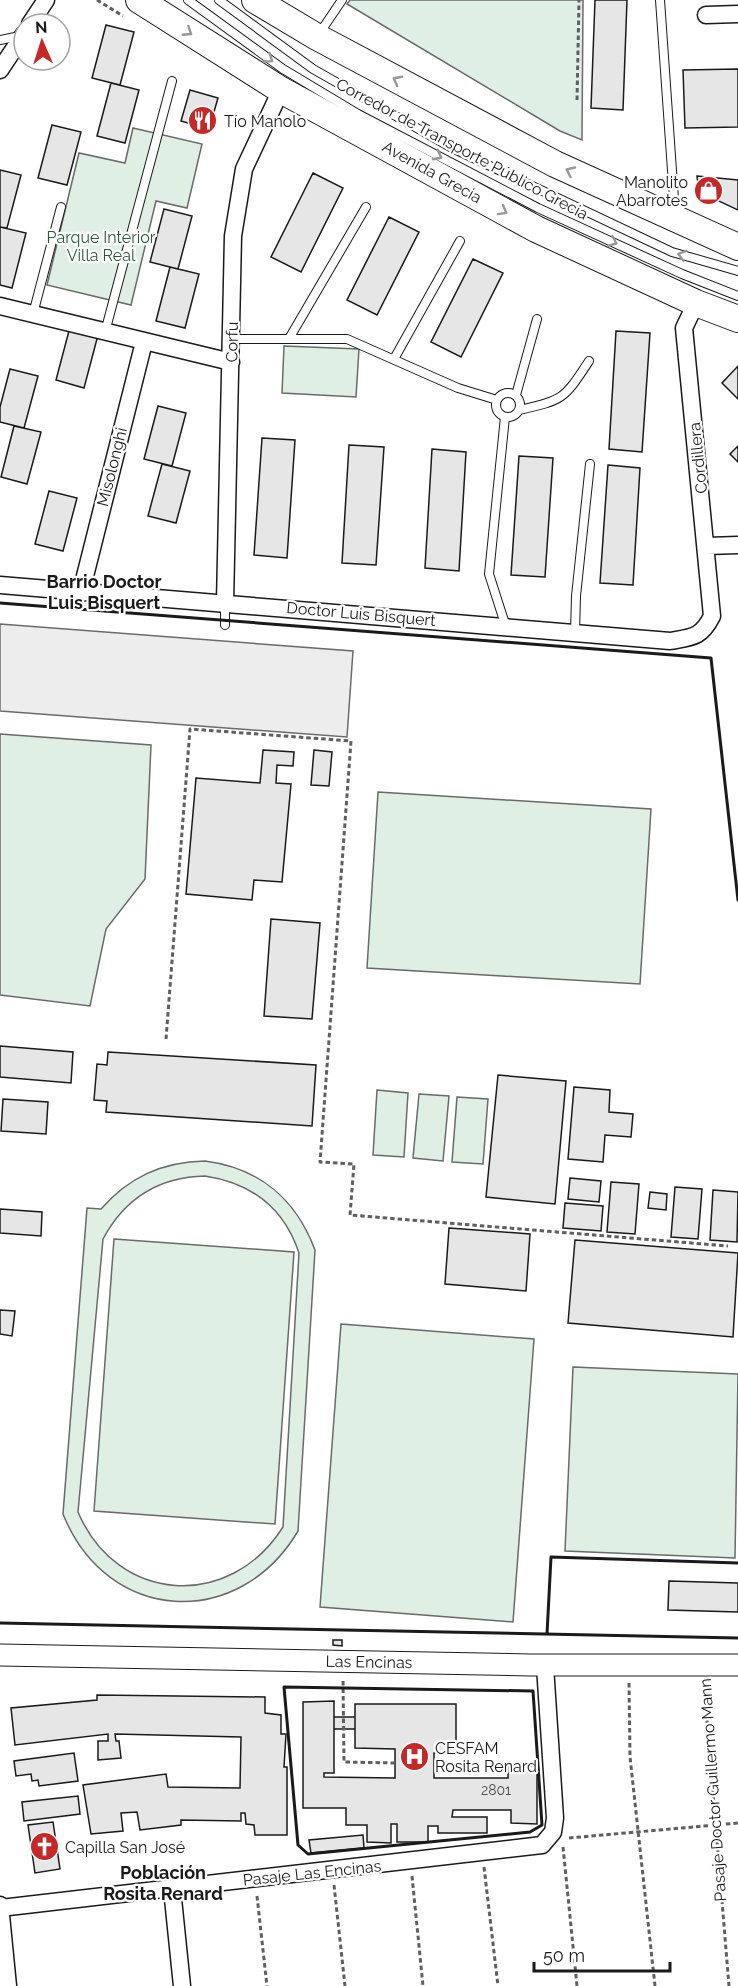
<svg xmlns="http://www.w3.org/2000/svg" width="738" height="1986" font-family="Raleway,sans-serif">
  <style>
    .green { fill: #e0efe3; stroke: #6a6a6a; stroke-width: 1.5; fill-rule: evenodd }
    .parking { fill: #ededed; stroke: #6a6a6a; stroke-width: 1.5 }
    .building { fill: #e6e6e6; stroke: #1a1a1a; stroke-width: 1.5 }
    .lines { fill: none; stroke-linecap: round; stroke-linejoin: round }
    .service-casing { stroke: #1a1a1a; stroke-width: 10 }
    .minor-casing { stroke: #1a1a1a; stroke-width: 19 }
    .tertiary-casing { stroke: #1a1a1a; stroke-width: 23 }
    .primary-casing { stroke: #1a1a1a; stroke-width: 28 }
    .path { stroke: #5f5f5f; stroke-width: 3; stroke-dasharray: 4.5 3; stroke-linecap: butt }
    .service { stroke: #fff; stroke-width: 8 }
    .minor { stroke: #fff; stroke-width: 16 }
    .tertiary { stroke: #fff; stroke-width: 21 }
    .primary { stroke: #fff; stroke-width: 26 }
    .wall { stroke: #1a1a1a; stroke-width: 3 }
    .oneway { stroke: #989898 }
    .labels { text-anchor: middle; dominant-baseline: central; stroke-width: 4.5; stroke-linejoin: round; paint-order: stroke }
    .number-label { font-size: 14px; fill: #4d4d4d }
    .poi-label { font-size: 16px; fill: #1a1a1a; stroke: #fff; text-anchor: start }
    .street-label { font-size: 16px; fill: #1a1a1a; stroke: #fff }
    .park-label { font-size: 16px; fill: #2b5a34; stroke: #fff }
    .neighbourhood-label { font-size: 18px; font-weight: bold; fill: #1a1a1a; stroke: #fff }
  </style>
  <rect width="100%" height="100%" fill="#fff"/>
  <path class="green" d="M 350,0 L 583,0 L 582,140 L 560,131 L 347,4 Z
    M 133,128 L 202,144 L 187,208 L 156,201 L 131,305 L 47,285 L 79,153 L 125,163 Z
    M 284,346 L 359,349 L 356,397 L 282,393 Z
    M 0,734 L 151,745 L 145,879 L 106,929 L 90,1006 L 0,995 Z
    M 378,792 L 651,809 L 640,984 L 367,968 Z
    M 377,1090 L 408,1093 L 404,1157 L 373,1155 Z
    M 419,1094 L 449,1096 L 443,1161 L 413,1158 Z
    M 457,1097 L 488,1099 L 483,1164 L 452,1162 Z
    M 205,1161 C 259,1168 296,1199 315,1250 L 298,1531 C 239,1631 107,1624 63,1514 L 87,1208 L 101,1209 C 129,1177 162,1162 205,1161 ZM 205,1176 C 251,1183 284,1208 299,1253 L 283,1527 C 230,1611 117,1604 78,1512 L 103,1239 C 125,1198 159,1177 205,1176 Z
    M 114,1239 L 294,1252 L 275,1524 L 94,1511 Z
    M 341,1324 L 534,1339 L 513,1622 L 320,1607 Z
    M 573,1367 L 738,1374 L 735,1558 L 565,1551 Z"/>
  <path class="parking" d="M 0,624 L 353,651 L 347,737 L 0,711 Z"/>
  <path class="building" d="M 595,0 L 627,0 L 623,110 L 591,108 Z
    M 106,25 L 134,32 L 120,85 L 92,78 Z
    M 738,69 L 738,127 L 685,128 L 683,70 Z
    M 111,83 L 139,90 L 125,143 L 97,136 Z
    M 190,90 L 218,98 L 209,129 L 181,121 Z
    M 52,125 L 81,132 L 67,185 L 38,178 Z
    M 0,170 L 21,175 L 7,228 L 0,227 Z
    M 313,173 L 343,188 L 301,272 L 271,257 Z
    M 697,176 L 738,180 L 738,210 L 706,195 L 698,184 Z
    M 164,209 L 192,216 L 178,269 L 150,262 Z
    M 389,217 L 419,232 L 377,315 L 347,300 Z
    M 0,227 L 26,233 L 12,288 L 0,285 Z
    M 473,259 L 503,273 L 461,357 L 431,342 Z
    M 170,267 L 199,274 L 185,328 L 156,321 Z
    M 70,327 L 98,335 L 84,388 L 56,380 Z
    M 616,331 L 650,333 L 642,452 L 609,449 Z
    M 738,366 L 738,399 L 722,383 Z
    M 10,369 L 38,376 L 24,428 L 0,422 L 0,407 Z
    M 158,406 L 186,413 L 172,466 L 144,459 Z
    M 14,426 L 41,432 L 27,484 L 1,477 Z
    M 262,438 L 295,440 L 287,558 L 254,555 Z
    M 349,445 L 384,447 L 376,565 L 342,563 Z
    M 738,446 L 738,462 L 730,454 Z
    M 432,449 L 466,452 L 459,571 L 425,568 Z
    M 519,456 L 553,458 L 545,577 L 511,575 Z
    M 162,464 L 190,471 L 176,523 L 148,516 Z
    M 608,465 L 640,468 L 633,585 L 600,583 Z
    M 49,491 L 77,498 L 63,551 L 35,544 Z
    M 263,750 L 294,752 L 293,766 L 277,765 L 276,783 L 291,784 L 282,882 L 254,880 L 252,900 L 186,894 L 196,778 L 260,783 Z
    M 314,750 L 332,752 L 329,786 L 311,785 Z
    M 271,919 L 320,923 L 312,1019 L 264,1016 Z
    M 0,1046 L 73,1052 L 71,1083 L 0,1077 Z
    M 108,1052 L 316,1065 L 312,1126 L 106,1112 L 107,1101 L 94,1100 L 97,1064 L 107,1065 Z
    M 498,1075 L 566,1081 L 555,1204 L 486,1197 Z
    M 574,1087 L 610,1090 L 609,1112 L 633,1114 L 631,1137 L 605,1135 L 603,1162 L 568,1159 Z
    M 3,1099 L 48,1102 L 46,1134 L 1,1131 Z
    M 570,1178 L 601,1181 L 599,1202 L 568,1199 Z
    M 611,1182 L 639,1184 L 635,1234 L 607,1232 Z
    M 675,1187 L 702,1189 L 698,1239 L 671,1237 Z
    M 713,1190 L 738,1192 L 737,1242 L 710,1240 Z
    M 650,1192 L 667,1194 L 666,1210 L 648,1208 Z
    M 565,1203 L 603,1206 L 601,1231 L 563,1228 Z
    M 0,1209 L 42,1212 L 41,1236 L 0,1233 Z
    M 449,1228 L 530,1234 L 526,1291 L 445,1284 Z
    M 575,1240 L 738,1253 L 733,1337 L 568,1323 Z
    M 0,1310 L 15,1311 L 12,1336 L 0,1334 Z
    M 669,1581 L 738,1583 L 738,1612 L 668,1610 Z
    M 333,1640 L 342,1640 L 342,1646 L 333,1645 Z
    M 97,1695 L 265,1697 L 265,1713 L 281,1715 L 281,1734 L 286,1734 L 284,1767 L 287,1767 L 287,1835 L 255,1835 L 254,1825 L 246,1824 L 245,1813 L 241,1813 L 241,1821 L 181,1820 L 181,1825 L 140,1830 L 137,1812 L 121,1813 L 123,1831 L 91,1834 L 83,1785 L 166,1774 L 168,1787 L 240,1788 L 241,1737 L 115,1734 L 116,1741 L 119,1741 L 121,1758 L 98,1760 L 98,1741 L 108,1741 L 108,1734 L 15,1745 L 11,1708 L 97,1700 Z
    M 334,1701 L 334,1773 L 324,1773 L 324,1777 L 395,1778 L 395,1749 L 355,1748 L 355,1704 L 456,1704 L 456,1753 L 434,1753 L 434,1778 L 508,1778 L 508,1766 L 537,1766 L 537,1824 L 511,1823 L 511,1810 L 453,1810 L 452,1817 L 487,1817 L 487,1833 L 438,1833 L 438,1826 L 428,1826 L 428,1842 L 397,1842 L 397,1824 L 391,1824 L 391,1843 L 367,1842 L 367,1825 L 346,1825 L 346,1808 L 303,1808 L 303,1702 Z
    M 334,1717 L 355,1717 L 355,1729 L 334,1729 Z
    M 74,1753 L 78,1781 L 39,1786 L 38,1780 L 32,1781 L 31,1774 L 16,1776 L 14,1761 Z
    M 78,1796 L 80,1814 L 24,1821 L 22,1802 Z
    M 53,1822 L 60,1869 L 35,1873 L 28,1825 Z
    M 363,1835 L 364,1848 L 311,1853 L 309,1840 Z"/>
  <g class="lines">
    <defs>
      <path id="service" d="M 188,0 L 283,69 L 358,114 L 538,208 L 682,274 L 738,296
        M 219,0 L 313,69 L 452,148 L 672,252 L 738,271
        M 660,0 L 675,213
        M 319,34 L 342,0
        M 0,40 L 20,36
        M 33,314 L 61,207
        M 105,332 L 172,81
        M 290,337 L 366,207
        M 232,339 L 347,339 L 458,388 L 497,400
        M 394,359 L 460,241
        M496 405a12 12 0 1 1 24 0a12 12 0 1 1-24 0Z
        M 516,395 L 537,319
        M 519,410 C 564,400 564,399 589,361
        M 505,417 L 489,574 L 506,627
        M 225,625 L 225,603
        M 575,633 L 576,596 L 590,464"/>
      <path id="minor" d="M 706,15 L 738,14
        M 30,24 L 46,0
        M 0,70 L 24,34
        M 0,306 L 231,362
        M 707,546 L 738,545
        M 0,585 L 670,641 C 692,637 701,638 712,616 L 684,328 L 696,303
        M 81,592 L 144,342
        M 225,603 L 233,236 L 244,169 L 281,90
        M 172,1889 L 182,1986
        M 0,1905 L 8,1986
        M 0,1908 L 542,1845 L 553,1832 L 555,1818 L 545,1666"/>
      <path id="tertiary" d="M 0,1655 L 530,1665 L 738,1665"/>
      <path id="primary" d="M 139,0 L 281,90 L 536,229 L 696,303 L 738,319
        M 255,0 L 317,37 L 555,164 L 738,247"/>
    </defs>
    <use href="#service" class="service-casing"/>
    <use href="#minor" class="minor-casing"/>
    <use href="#tertiary" class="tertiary-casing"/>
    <use href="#primary" class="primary-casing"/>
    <path class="path" d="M 97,0 L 123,16
      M 577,100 L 579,0
      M 166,1039 L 190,729 L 351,741 L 320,1162 L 354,1164 L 350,1215 L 728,1246
      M 343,1681 L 344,1762 L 395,1763
      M 629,1683 L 630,1757 L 655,1986
      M 704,1683 L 729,1986
      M 569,1838 L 738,1823
      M 563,1847 L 577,1986
      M 484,1867 L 498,1986
      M 412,1876 L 423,1986
      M 334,1885 L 345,1986
      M 257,1896 L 267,1986"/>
    <use href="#service" class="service"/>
    <use href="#minor" class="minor"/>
    <use href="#tertiary" class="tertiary"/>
    <use href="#primary" class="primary"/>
    <path class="wall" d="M 0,603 L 711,658 L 738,900
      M 0,1623 L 738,1638
      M 547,1634 L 551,1557 L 738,1563
      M 284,1687 L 533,1691 L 542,1825 L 530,1832 L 308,1854 L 298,1845 Z"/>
  </g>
  <defs><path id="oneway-chevron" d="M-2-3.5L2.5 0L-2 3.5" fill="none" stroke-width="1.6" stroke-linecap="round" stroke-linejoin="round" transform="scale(1.5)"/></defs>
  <g class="oneway">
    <use href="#oneway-chevron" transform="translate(188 32) rotate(33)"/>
    <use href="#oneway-chevron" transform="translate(269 59) rotate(34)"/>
    <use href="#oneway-chevron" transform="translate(397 80) rotate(-152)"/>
    <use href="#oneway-chevron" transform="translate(438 156) rotate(28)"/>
    <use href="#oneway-chevron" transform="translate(570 171) rotate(-155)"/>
    <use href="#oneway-chevron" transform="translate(503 211) rotate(29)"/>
    <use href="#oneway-chevron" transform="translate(613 242) rotate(24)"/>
    <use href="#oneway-chevron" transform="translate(682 255) rotate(-164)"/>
  </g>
  <defs>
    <symbol id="restaurant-disc" viewBox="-11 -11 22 22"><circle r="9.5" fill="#c62828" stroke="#fff"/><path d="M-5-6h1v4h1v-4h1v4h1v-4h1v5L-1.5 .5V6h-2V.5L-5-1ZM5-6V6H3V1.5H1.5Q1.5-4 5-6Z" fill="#fff"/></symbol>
    <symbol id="shop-disc" viewBox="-11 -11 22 22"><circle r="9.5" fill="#c62828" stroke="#fff"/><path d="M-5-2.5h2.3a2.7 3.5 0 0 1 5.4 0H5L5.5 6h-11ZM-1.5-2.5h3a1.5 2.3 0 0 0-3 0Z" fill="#fff"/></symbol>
    <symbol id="hospital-disc" viewBox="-11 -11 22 22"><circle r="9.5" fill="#c62828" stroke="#fff"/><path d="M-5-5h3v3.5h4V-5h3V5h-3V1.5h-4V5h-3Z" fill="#fff"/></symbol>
    <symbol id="church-disc" viewBox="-11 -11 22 22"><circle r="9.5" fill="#c62828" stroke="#fff"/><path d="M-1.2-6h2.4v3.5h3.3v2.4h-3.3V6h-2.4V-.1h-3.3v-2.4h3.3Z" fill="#fff"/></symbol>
  </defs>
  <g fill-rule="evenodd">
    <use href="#restaurant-disc" x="186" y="104" width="33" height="33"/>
    <use href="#shop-disc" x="692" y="174" width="33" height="33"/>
    <use href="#hospital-disc" x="398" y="1740" width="33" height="33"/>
    <use href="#church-disc" x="28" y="1830" width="33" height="33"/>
  </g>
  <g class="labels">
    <g class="number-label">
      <text x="496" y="1790">2801</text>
    </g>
    <g class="poi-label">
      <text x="224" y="121">Tío Manolo</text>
      <text x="688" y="182" text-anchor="end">Manolito<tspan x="688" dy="18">Abarrotes</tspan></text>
      <text x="435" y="1748">CESFAM<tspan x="435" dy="18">Rosita Renard</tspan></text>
      <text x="65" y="1847">Capilla San José</text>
    </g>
    <g class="street-label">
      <text transform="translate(462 149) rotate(28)">Corredor de Transporte Público Grecia</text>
      <text transform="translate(432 172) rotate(29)">Avenida Grecia</text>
      <text transform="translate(232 342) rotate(-89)">Corfu</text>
      <text transform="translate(698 458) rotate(-96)">Cordillera</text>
      <text transform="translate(112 467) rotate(-76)">Misolonghi</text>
      <text transform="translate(361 614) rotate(5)">Doctor Luis Bisquert</text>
      <text transform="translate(369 1662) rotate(1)">Las Encinas</text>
      <text transform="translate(713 1790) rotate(-94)">Pasaje Doctor Guillermo Mann</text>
      <text transform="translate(312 1873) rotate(-6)">Pasaje Las Encinas</text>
    </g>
    <g class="park-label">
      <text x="101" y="237">Parque Interior<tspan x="101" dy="18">Villa Real</tspan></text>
    </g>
    <g class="neighbourhood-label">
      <text x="104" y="581">Barrio Doctor<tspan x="104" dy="21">Luis Bisquert</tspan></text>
      <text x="163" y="1872">Población<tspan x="163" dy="21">Rosita Renard</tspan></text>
    </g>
  </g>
  <g transform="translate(42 42) rotate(357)"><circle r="28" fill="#ffffff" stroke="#a3a3a3" stroke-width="1.5"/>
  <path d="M0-4.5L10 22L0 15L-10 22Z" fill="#c62828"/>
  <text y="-9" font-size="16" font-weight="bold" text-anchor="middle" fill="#1a1a1a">N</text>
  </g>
  <path d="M534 1962v9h136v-9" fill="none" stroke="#1a1a1a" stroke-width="3"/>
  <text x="543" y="1962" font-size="18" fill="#1a1a1a" stroke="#ffffff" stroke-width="4.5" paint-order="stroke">50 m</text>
</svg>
